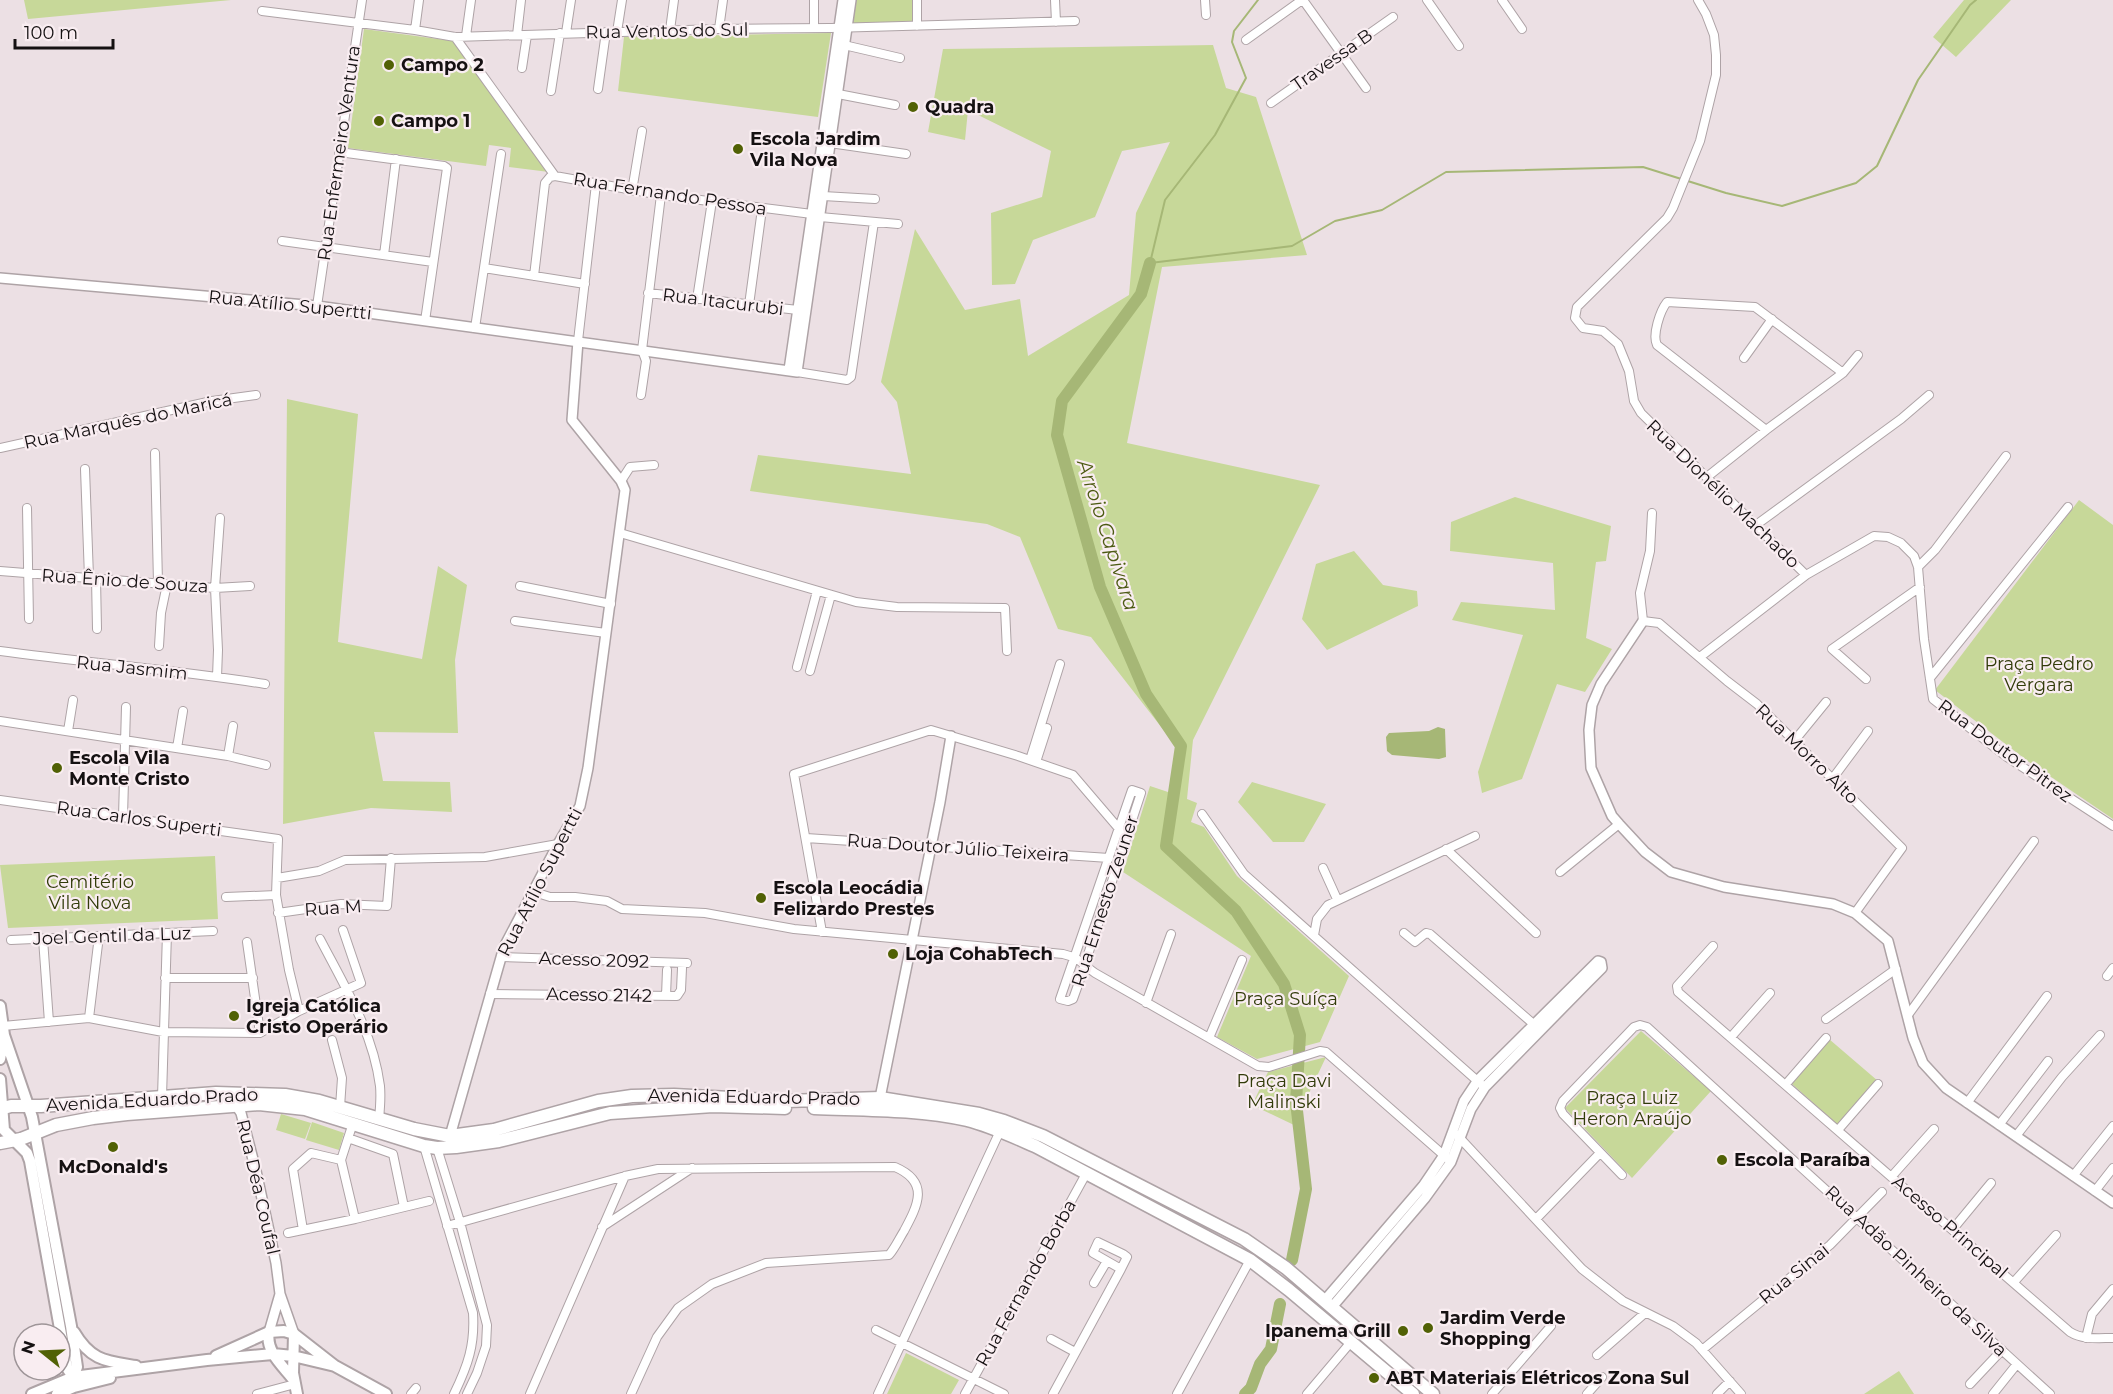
<svg xmlns="http://www.w3.org/2000/svg" width="2113" height="1394" font-family="Montserrat,sans-serif">
  <style>
    .green { fill: #c7d899 }
    .water { fill: #a6b776 }
    .lines { fill: none; stroke-linecap: round; stroke-linejoin: round }
    .stream { stroke: #a6b776; stroke-width: 2 }
    .river { stroke: #a6b776; stroke-width: 12 }
    .minor-casing { stroke: #aea3a6; stroke-width: 10 }
    .tertiary-casing { stroke: #aea3a6; stroke-width: 12 }
    .secondary-casing { stroke: #aea3a6; stroke-width: 14 }
    .primary-casing { stroke: #aea3a6; stroke-width: 15 }
    .minor { stroke: #fff; stroke-width: 8 }
    .tertiary { stroke: #fff; stroke-width: 9 }
    .secondary { stroke: #fff; stroke-width: 10 }
    .primary { stroke: #fff; stroke-width: 12 }
    .poi-dot { fill: #516105; stroke: #f9edf1; stroke-width: 2 }
    .labels { text-anchor: middle; dominant-baseline: central; stroke-width: 4.5; stroke-linejoin: round; paint-order: stroke }
    .street-label { font-size: 18px; fill: #151112; stroke: #f9edf1 }
    .poi-label { font-size: 18px; font-weight: bold; fill: #151112; stroke: #f9edf1; text-anchor: start }
    .park-label { font-size: 18px; fill: #313b09; stroke: #f9edf1 }
    .water-label { font-size: 20px; font-style: italic; fill: #4c5a12; stroke: #f9edf1 }
  </style>
  <rect width="100%" height="100%" fill="#ece0e4"/>
  <path class="green" d="M 24,0 L 231,0 L 28,19 Z
    M 856,0 L 915,0 L 915,23 L 852,24 Z
    M 1964,0 L 2011,0 L 1956,57 L 1933,37 Z
    M 364,29 L 453,41 L 549,172 L 509,167 L 511,148 L 489,145 L 486,166 L 348,148 Z
    M 831,33 L 818,117 L 618,91 L 624,37 Z
    M 1213,45 L 1226,88 L 1256,97 L 1307,255 L 1162,267 L 1127,443 L 1320,485 L 1193,740 L 1187,799 L 1197,803 L 1191,822 L 1204,827 L 1237,876 L 1349,976 L 1320,1042 L 1257,1059 L 1217,1037 L 1251,956 L 1123,872 L 1150,786 L 1171,793 L 1176,746 L 1091,637 L 1058,629 L 1020,537 L 987,524 L 750,491 L 758,455 L 911,474 L 897,402 L 881,382 L 915,229 L 965,310 L 1020,299 L 1028,356 L 1129,295 L 1136,213 L 1170,142 L 1122,151 L 1095,217 L 1033,240 L 1015,284 L 992,285 L 991,213 L 1042,197 L 1051,151 L 968,110 L 965,140 L 928,132 L 943,49 Z
    M 287,399 L 358,414 L 338,642 L 422,659 L 438,566 L 467,585 L 455,660 L 458,733 L 374,732 L 383,781 L 450,782 L 452,812 L 371,808 L 283,824 Z
    M 1515,497 L 1611,526 L 1606,561 L 1596,562 L 1586,638 L 1612,649 L 1585,692 L 1557,684 L 1522,779 L 1482,793 L 1478,772 L 1523,635 L 1452,620 L 1461,602 L 1555,610 L 1553,563 L 1450,551 L 1451,522 Z
    M 2079,500 L 2113,525 L 2113,819 L 2029,762 L 1935,690 Z
    M 1354,551 L 1383,585 L 1417,591 L 1418,606 L 1327,650 L 1302,619 L 1316,564 Z
    M 1252,782 L 1326,804 L 1304,842 L 1273,842 L 1238,802 Z
    M 215,856 L 218,919 L 8,928 L 0,865 Z
    M 1641,1031 L 1711,1091 L 1632,1178 L 1565,1108 Z
    M 1829,1039 L 1878,1081 L 1839,1126 L 1791,1083 Z
    M 1326,1057 L 1294,1125 L 1252,1105 L 1268,1072 Z
    M 281,1114 L 311,1123 L 305,1139 L 276,1130 Z
    M 312,1122 L 344,1133 L 339,1150 L 306,1140 Z
    M 906,1353 L 959,1380 L 951,1394 L 887,1394 Z
    M 1899,1371 L 1914,1394 L 1864,1394 Z"/>
  <path class="water" d="M 1438,727 L 1445,729 L 1446,757 L 1439,759 L 1392,755 L 1387,751 L 1386,737 L 1389,733 L 1429,731 Z"/>
  <g class="lines">
    <path class="stream" d="M 1258,0 L 1234,31 L 1232,42 L 1246,78 L 1215,135 L 1165,200 L 1150,263 L 1292,246 L 1335,221 L 1382,210 L 1446,172 L 1643,167 L 1726,193 L 1782,206 L 1856,183 L 1877,166 L 1918,80 L 1970,5 L 1976,0"/>
    <path class="river" d="M 1150,263 L 1141,294 L 1062,401 L 1057,435 L 1100,587 L 1146,694 L 1181,746 L 1166,846 L 1236,911 L 1284,984 L 1300,1035 L 1296,1102 L 1306,1189 L 1292,1260
      M 1245,1394 L 1251,1388 L 1260,1364 L 1271,1349 L 1280,1304"/>
    <defs>
      <path id="minor" d="M 814,0 L 814,28
        M 1055,0 L 1056,22
        M 1205,0 L 1206,15
        M 1303,0 L 1366,88
        M 1427,0 L 1459,46
        M 1502,0 L 1522,29
        M 1698,0 L 1706,14 L 1714,35 L 1716,55 L 1716,75 L 1700,141 L 1673,208 L 1667,218 L 1577,307 L 1575,318 L 1583,328 L 1603,331 L 1618,344 L 1629,371 L 1634,401 L 1641,413 L 1806,575
        M 262,11 L 415,30 L 455,37 L 719,29 L 831,28 L 1075,21
        M 917,26 L 917,0
        M 719,29 L 723,0
        M 415,30 L 419,0
        M 670,30 L 674,0
        M 617,32 L 622,0
        M 566,33 L 571,0
        M 517,35 L 521,0
        M 466,36 L 471,0
        M 455,37 L 555,176 L 661,195 L 812,214
        M 1246,40 L 1302,0
        M 844,45 L 900,58
        M 522,68 L 527,35
        M 598,89 L 606,32
        M 551,91 L 560,33
        M 838,94 L 895,105
        M 1271,103 L 1393,17
        M 830,143 L 906,154
        M 339,152 L 444,166 L 447,168 L 425,321
        M 632,191 L 642,131
        M 823,196 L 875,199
        M 820,217 L 898,224
        M 282,241 L 433,262
        M 384,255 L 396,159
        M 484,268 L 585,284
        M 534,276 L 545,183 L 550,177 L 555,176
        M 648,293 L 798,310
        M 697,299 L 712,201
        M 749,305 L 762,209
        M 317,306 L 362,0
        M 475,328 L 501,154
        M 578,341 L 596,184
        M 1744,358 L 1772,319
        M 797,372 L 847,380 L 851,377 L 874,222
        M 641,395 L 646,361 L 642,350 L 661,195
        M 1766,430 L 1657,345 C 1652,335 1660,311 1667,302 L 1755,307 L 1843,373
        M 0,448 L 212,401 L 256,395
        M 155,453 L 158,583
        M 85,469 L 89,577
        M 1707,477 L 1766,430 L 1843,373 L 1858,355
        M 621,481 L 630,467 L 654,465
        M 27,508 L 29,619
        M 1652,513 L 1650,551 L 1640,593 L 1643,621 L 1659,623 L 1727,681 L 1757,704 L 1902,848 L 1855,913
        M 1756,525 L 1901,419 L 1929,395
        M 620,533 L 856,602 L 897,607 L 1005,608 L 1007,651
        M 1918,567 L 1935,550 L 2006,456
        M 0,571 L 215,588 L 250,586
        M 96,578 L 97,629
        M 520,586 L 611,604
        M 515,621 L 606,633
        M 159,646 L 161,613 L 167,584
        M 0,651 C 88,663 177,670 265,684
        M 1700,657 L 1806,575 L 1874,536 L 1888,537 L 1901,543 L 1914,556 L 1918,567 L 1924,639 L 1933,699 L 2007,757 L 2113,826
        M 797,667 L 817,591
        M 810,671 L 831,595
        M 217,677 L 218,650 L 215,588 L 220,518
        M 1930,678 L 2068,507
        M 1866,679 L 1832,649 L 1920,587
        M 0,721 L 228,756 L 266,765
        M 68,731 L 73,700
        M 1795,740 L 1826,702
        M 177,748 L 183,711
        M 228,756 L 233,726
        M 1030,760 L 1060,664
        M 1036,762 L 1047,728
        M 1833,778 L 1868,731
        M 1132,790 L 1141,793 L 1078,985 L 1073,999 L 1068,1001 L 1060,999 Z
        M 0,800 L 278,839 L 276,895 L 289,970 L 299,1011
        M 1202,814 L 1244,874 L 1482,1085
        M 123,817 L 126,707
        M 806,838 L 1109,858
        M 1446,849 L 1536,933
        M 1323,868 L 1337,899
        M 1560,872 L 1619,824
        M 277,878 L 319,871 L 345,860 L 485,857 L 558,844
        M 534,892 L 550,897 L 575,897 L 607,901 L 622,909 L 705,913 L 794,929 L 1063,954 C 1080,958 1081,963 1095,973 L 1258,1066 L 1269,1067 L 1320,1051 L 1326,1052 L 1448,1159
        M 226,897 L 276,895
        M 278,913 L 341,904 L 387,906 L 391,858
        M 822,932 L 794,774 L 931,730 L 1018,756 L 1073,775 L 1126,837
        M 1404,933 L 1415,942 L 1426,933 L 1430,934 L 1538,1028
        M 1314,935 L 1317,919 L 1328,905 L 1475,836
        M 43,939 L 49,1022
        M 320,939 C 345,987 373,1032 380,1086 C 381,1097 380,1109 379,1119
        M 11,940 L 213,931
        M 247,942 L 260,1033
        M 1713,946 L 1677,986 L 1678,992 L 2070,1332 C 2083,1340 2098,1338 2113,1338
        M 501,957 L 687,963
        M 2107,976 L 2113,968
        M 165,978 L 253,978
        M 490,994 L 677,996 L 681,990 L 682,968
        M 666,996 L 667,970
        M 1146,1003 L 1171,934
        M 1908,1015 L 2034,841
        M 89,1018 L 99,936
        M 1826,1019 L 1896,969
        M 3,1026 L 89,1018 L 163,1032 L 260,1033 L 299,1011 L 361,983 L 343,930
        M 1731,1037 L 1770,993
        M 1209,1038 L 1242,960
        M 332,1040 L 342,1078 L 340,1107
        M 1786,1084 L 1826,1038
        M 162,1097 L 167,933
        M 1967,1103 L 2047,996
        M 1999,1125 L 2048,1061
        M 1838,1130 L 1878,1084
        M 1457,1135 L 1582,1269 L 1623,1301 L 1673,1326 L 1696,1343 L 1741,1394
        M 2016,1136 L 2062,1077 L 2100,1035
        M 348,1138 L 393,1154 L 404,1207
        M 424,1146 L 473,1313 C 475,1345 468,1365 454,1394
        M 437,1148 L 460,1222 L 487,1325 L 486,1346 L 477,1373 L 467,1394
        M 1622,1175 L 1563,1114 L 1560,1108 L 1563,1101 L 1634,1027 L 1640,1025 L 1647,1027 L 2050,1394
        M 1892,1176 L 1934,1129
        M 2073,1176 L 2113,1126
        M 2095,1191 L 2113,1168
        M 355,1219 L 429,1201
        M 1536,1219 L 1600,1153
        M 447,1226 L 625,1176 L 658,1169 L 895,1167 C 930,1182 918,1205 904,1231 C 899,1239 895,1248 889,1255 L 766,1263 L 712,1284 L 678,1308 L 657,1337 L 631,1394
        M 602,1227 L 692,1168
        M 1953,1229 L 1991,1183
        M 303,1230 L 293,1169 L 311,1153 L 341,1160
        M 288,1233 L 355,1219 L 341,1160 L 353,1123
        M 2014,1282 L 2056,1235
        M 1094,1283 L 1107,1261
        M 876,1330 L 1004,1394
        M 2086,1338 L 2092,1314 L 2113,1289
        M 1051,1339 L 1075,1352
        M 1702,1350 L 1830,1245 L 1882,1192
        M 1597,1355 L 1645,1313
        M 1970,1384 L 2002,1350
        M 257,1394 L 295,1384
        M 411,1394 L 416,1388
        M 530,1394 L 625,1176
        M 878,1394 L 1000,1131
        M 965,1394 L 1087,1172
        M 1053,1394 L 1121,1269 L 1127,1257 L 1123,1254 L 1098,1242 L 1093,1253 L 1121,1269
        M 1177,1394 L 1250,1260
        M 1307,1394 L 1351,1342
        M 1492,1394 L 1551,1326
        M 1587,1394 L 1602,1377
        M 1717,1394 L 1730,1381
        M 1993,1394 L 2017,1364"/>
      <path id="tertiary" d="M 0,278 L 317,306 L 797,372 L 851,0
        M 789,370 L 843,0
        M 1643,621 L 1601,684 L 1592,705 L 1589,730 L 1591,768 L 1612,816 L 1619,824 L 1645,852 L 1671,872 L 1724,887 L 1833,904 L 1855,913 L 1888,941 L 1913,1038 L 1923,1063 L 1946,1088 L 2113,1203
        M 880,1098 L 940,802 L 951,736
        M 234,1102 L 241,1113 L 256,1171 L 276,1263 L 280,1294 L 294,1334
        M 450,1136 L 504,947 L 558,844 L 580,806 L 588,768 L 625,490 L 621,481 L 572,420 L 578,341
        M 1325,1300 L 1423,1186 L 1444,1155 L 1464,1101 L 1478,1080 L 1598,961 L 1601,962 L 1602,968 L 1588,982 L 1485,1087 L 1471,1109 L 1451,1162 L 1425,1198 L 1332,1307
        M 269,1332 L 280,1294"/>
      <path id="secondary" d="M 0,1006 L 4,1035 L 32,1117 L 71,1326 L 77,1367 L 71,1381 L 63,1391
        M 0,1059 L 4,1038
        M 0,1079 L 4,1130 L 27,1153 L 30,1161 L 67,1368 L 73,1377
        M 74,1332 C 91,1361 106,1361 136,1366
        M 269,1332 C 265,1351 282,1365 293,1379
        M 294,1334 L 293,1373 L 297,1394
        M 216,1356 L 269,1332 L 284,1331 L 294,1334 L 335,1366 L 386,1394
        M 32,1394 L 73,1377 L 207,1360 L 273,1354 L 293,1356 L 335,1366
        M 57,1394 L 74,1387 L 110,1378"/>
      <path id="primary" d="M 814,1108 C 865,1110 917,1109 967,1120 C 991,1126 1014,1137 1037,1147 L 1250,1260 L 1289,1290 L 1413,1394
        M 0,1109 L 11,1106 L 41,1106 L 216,1093 L 285,1095 L 319,1101 L 414,1129 L 450,1136 L 494,1130 L 598,1101 L 632,1096 L 674,1095 L 786,1101 L 880,1098 L 979,1114 L 1004,1121 L 1043,1136 L 1244,1239 L 1286,1268 L 1433,1394
        M 0,1143 L 21,1139 L 56,1125 L 93,1118 L 127,1114 L 259,1104 L 305,1109 L 424,1146 L 437,1148 L 456,1147 L 499,1141 L 610,1113 L 713,1106 L 785,1108"/>
    </defs>
    <use href="#minor" class="minor-casing"/>
    <use href="#tertiary" class="tertiary-casing"/>
    <use href="#secondary" class="secondary-casing"/>
    <use href="#primary" class="primary-casing"/>
    <use href="#minor" class="minor"/>
    <use href="#tertiary" class="tertiary"/>
    <use href="#secondary" class="secondary"/>
    <use href="#primary" class="primary"/>
  </g>
  <g class="poi-dot">
    <circle cx="389" cy="65" r="6"/>
    <circle cx="913" cy="107" r="6"/>
    <circle cx="379" cy="121" r="6"/>
    <circle cx="738" cy="149" r="6"/>
    <circle cx="57" cy="768" r="6"/>
    <circle cx="761" cy="898" r="6"/>
    <circle cx="893" cy="954" r="6"/>
    <circle cx="234" cy="1016" r="6"/>
    <circle cx="113" cy="1147" r="6"/>
    <circle cx="1722" cy="1160" r="6"/>
    <circle cx="1428" cy="1328" r="6"/>
    <circle cx="1403" cy="1331" r="6"/>
    <circle cx="1374" cy="1378" r="6"/>
  </g>
  <g class="labels">
    <g class="street-label">
      <text transform="translate(667 31) rotate(-1)">Rua Ventos do Sul</text>
      <text transform="translate(1332 60) rotate(-35)">Travessa B</text>
      <text transform="translate(339 153) rotate(-82)">Rua Enfermeiro Ventura</text>
      <text transform="translate(670 194) rotate(9)">Rua Fernando Pessoa</text>
      <text transform="translate(723 302) rotate(7)">Rua Itacurubi</text>
      <text transform="translate(290 305) rotate(6)">Rua Atílio Supertti</text>
      <text transform="translate(128 421) rotate(-12)">Rua Marquês do Maricá</text>
      <text transform="translate(1723 494) rotate(44)">Rua Dionélio Machado</text>
      <text transform="translate(125 581) rotate(4)">Rua Ênio de Souza</text>
      <text transform="translate(132 668) rotate(6)">Rua Jasmim</text>
      <text transform="translate(2005 751) rotate(36)">Rua Doutor Pitrez</text>
      <text transform="translate(1807 754) rotate(44)">Rua Morro Alto</text>
      <text transform="translate(139 819) rotate(8)">Rua Carlos Superti</text>
      <text transform="translate(958 848) rotate(4)">Rua Doutor Júlio Teixeira</text>
      <text transform="translate(540 882) rotate(-63)">Rua Atílio Supertti</text>
      <text transform="translate(1105 901) rotate(-72)">Rua Ernesto Zeuner</text>
      <text transform="translate(333 908) rotate(-4)">Rua M</text>
      <text transform="translate(112 936) rotate(-2)">Joel Gentil da Luz</text>
      <text transform="translate(594 960) rotate(2)">Acesso 2092</text>
      <text transform="translate(599 995) rotate(1)">Acesso 2142</text>
      <text transform="translate(754 1097) rotate(1)">Avenida Eduardo Prado</text>
      <text transform="translate(152 1100) rotate(-3)">Avenida Eduardo Prado</text>
      <text transform="translate(258 1187) rotate(77)">Rua Déa Coufal</text>
      <text transform="translate(1950 1227) rotate(41)">Acesso Principal</text>
      <text transform="translate(1916 1271) rotate(43)">Rua Adão Pinheiro da Silva</text>
      <text transform="translate(1794 1274) rotate(-39)">Rua Sinai</text>
      <text transform="translate(1026 1283) rotate(-61)">Rua Fernando Borba</text>
    </g>
    <g class="poi-label">
      <text x="401" y="65">Campo 2</text>
      <text x="925" y="107">Quadra</text>
      <text x="391" y="121">Campo 1</text>
      <text x="750" y="139">Escola Jardim<tspan x="750" dy="21">Vila Nova</tspan></text>
      <text x="69" y="758">Escola Vila<tspan x="69" dy="21">Monte Cristo</tspan></text>
      <text x="773" y="888">Escola Leocádia<tspan x="773" dy="21">Felizardo Prestes</tspan></text>
      <text x="905" y="954">Loja CohabTech</text>
      <text x="246" y="1006">Igreja Católica<tspan x="246" dy="21">Cristo Operário</tspan></text>
      <text x="1734" y="1160">Escola Paraíba</text>
      <text x="113" y="1167" text-anchor="middle">McDonald's</text>
      <text x="1440" y="1318">Jardim Verde<tspan x="1440" dy="21">Shopping</tspan></text>
      <text x="1391" y="1331" text-anchor="end">Ipanema Grill</text>
      <text x="1386" y="1378">ABT Materiais Elétricos Zona Sul</text>
    </g>
    <g class="park-label">
      <text x="2039" y="664">Praça Pedro<tspan x="2039" dy="21">Vergara</tspan></text>
      <text x="90" y="882">Cemitério<tspan x="90" dy="21">Vila Nova</tspan></text>
      <text x="1286" y="999">Praça Suíça</text>
      <text x="1284" y="1081">Praça Davi<tspan x="1284" dy="21">Malinski</tspan></text>
      <text x="1632" y="1098">Praça Luiz<tspan x="1632" dy="21">Heron Araújo</tspan></text>
    </g>
    <g class="water-label">
      <text transform="translate(1108 535) rotate(72)">Arroio Capivara</text>
    </g>
  </g>
  <g transform="translate(42 1352) rotate(288)"><circle r="28" fill="#f9edf1" stroke="#9e9598" stroke-width="1.5"/>
  <path d="M0-4.5L10 22L0 15L-10 22Z" fill="#516105"/>
  <text y="-9" font-size="16" font-weight="bold" text-anchor="middle" fill="#151112">N</text>
  </g>
  <path d="M15 39v9h98v-9" fill="none" stroke="#151112" stroke-width="3"/>
  <text x="24" y="39" font-size="18" fill="#151112" stroke="#f9edf1" stroke-width="4.5" paint-order="stroke">100 m</text>
</svg>
